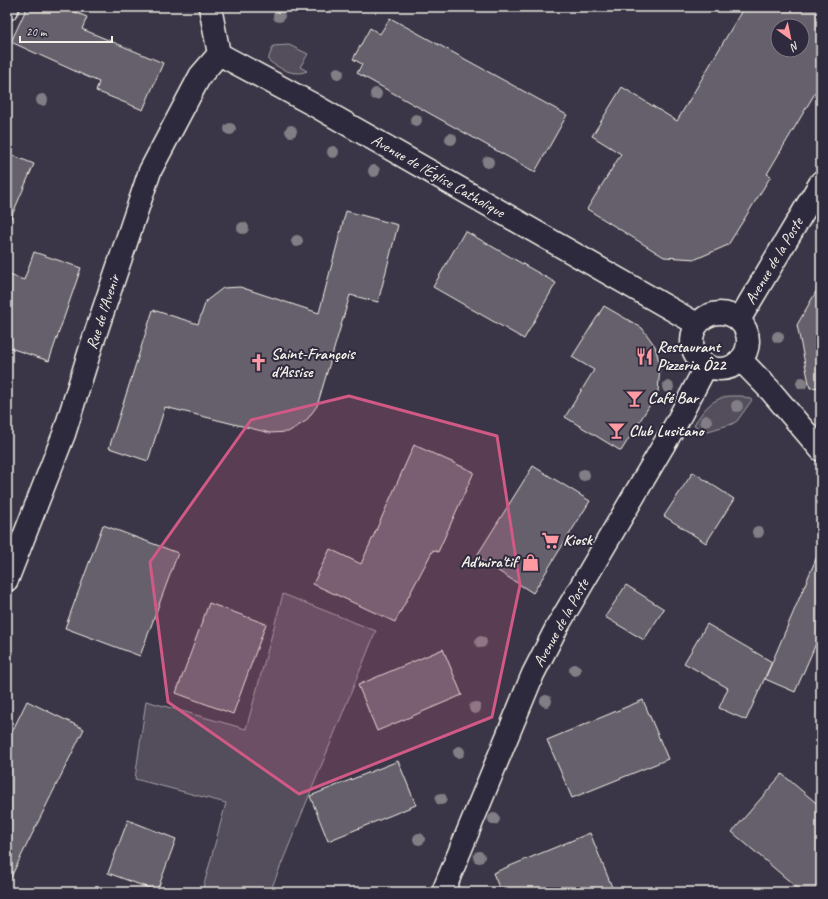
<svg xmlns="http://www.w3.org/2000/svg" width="828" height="899" font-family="Caveat,sans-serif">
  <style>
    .green { fill: #534e5c; stroke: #a4a0a2 }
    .building { fill: #65616c; stroke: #f4f1e8; fill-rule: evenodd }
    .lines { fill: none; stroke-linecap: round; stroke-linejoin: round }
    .street-casing { stroke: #f4f1e8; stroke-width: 25 }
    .street { stroke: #2f2a3d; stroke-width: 22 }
    .tree { fill: #827e85 }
    .marked { fill: #d15985; fill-opacity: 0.2; stroke: #d15985; stroke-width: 3; stroke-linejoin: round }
    .labels { text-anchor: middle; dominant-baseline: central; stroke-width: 4; stroke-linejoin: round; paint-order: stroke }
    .street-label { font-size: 16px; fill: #f4f1e8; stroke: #2f2a3d }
    .poi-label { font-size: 16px; font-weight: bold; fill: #f4f1e8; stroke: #2f2a3d; text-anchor: start }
  </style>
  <rect width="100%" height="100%" fill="#3b3647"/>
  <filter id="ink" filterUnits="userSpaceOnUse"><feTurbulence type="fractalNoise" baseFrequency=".025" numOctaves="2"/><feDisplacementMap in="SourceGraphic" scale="8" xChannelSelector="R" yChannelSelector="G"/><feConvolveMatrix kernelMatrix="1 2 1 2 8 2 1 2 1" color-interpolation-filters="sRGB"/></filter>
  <g filter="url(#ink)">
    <path class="green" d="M 289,45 L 308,54 L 300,67 L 307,71 C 294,77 278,68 268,60 L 273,46 Z
      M 729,396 L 742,396 L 752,400 L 737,421 L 732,424 L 708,431 L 703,431 L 694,425 C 703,410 711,399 729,396 Z
      M 283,594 L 376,631 L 270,892 L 202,892 L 226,803 L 135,779 L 146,701 L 246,729 Z"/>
    <path class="building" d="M 27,7 L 63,7 L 87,17 L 82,29 L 163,63 L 143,110 L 96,91 L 99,82 L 11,42 Z
      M 744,7 L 821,7 L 821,83 L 767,174 L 771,176 L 728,245 L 696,259 L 664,257 L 587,209 L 621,154 L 592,136 L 622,87 L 677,121 ZM 778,26 L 802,26 L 802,50 L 778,50 Z
      M 390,18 L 567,115 L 535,172 L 357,73 L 362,64 L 353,59 L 370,28 L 380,34 Z
      M 7,153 L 34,164 L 7,227 Z
      M 346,211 L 398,225 L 378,302 L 350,295 L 317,406 L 306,421 L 288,432 L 270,433 L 165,407 L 148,461 L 109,448 L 153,310 L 198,324 L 206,301 L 223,288 L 240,287 L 319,313 Z
      M 465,231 L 556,283 L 524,339 L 433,287 Z
      M 34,252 L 81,268 L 49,361 L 7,347 L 7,274 L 24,280 Z
      M 821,283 L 821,387 L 810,388 L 797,325 Z
      M 604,306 L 642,328 L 655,346 L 660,366 L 658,392 L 621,451 L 565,417 L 594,370 L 572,357 Z
      M 414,445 L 474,472 L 438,552 L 433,550 L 395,622 L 313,584 L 330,549 L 361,564 Z
      M 533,466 L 590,501 L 533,593 L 476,557 Z
      M 693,472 L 734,499 L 706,543 L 664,516 Z
      M 103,525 L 178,553 L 140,656 L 65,628 Z
      M 821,547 L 821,632 L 795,692 L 765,679 Z
      M 626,585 L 664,609 L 644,640 L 605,617 Z
      M 209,603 L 266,624 L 233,714 L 176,693 Z
      M 707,624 L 772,662 L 746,720 L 719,708 L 728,688 L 684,663 Z
      M 443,649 L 462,695 L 377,731 L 358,685 Z
      M 643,700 L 668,759 L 572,798 L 547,740 Z
      M 27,701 L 84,729 L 7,885 L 7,742 Z
      M 398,761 L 416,805 L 328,841 L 310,796 Z
      M 782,774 L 821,807 L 821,892 L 802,892 L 732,832 Z
      M 128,820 L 176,839 L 157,891 L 108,873 Z
      M 590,833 L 614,892 L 501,892 L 493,873 Z"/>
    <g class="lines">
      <defs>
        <path id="street" d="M 210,7 L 219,54 L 312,104 L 697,324
          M 7,9 L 8,7
          M692 341a28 28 0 1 1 56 0a28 28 0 1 1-56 0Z
          M 739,320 L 821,182
          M 741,360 L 770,390 L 821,450
          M 7,580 L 64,434 L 92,344 L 150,171 L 200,76 L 219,54
          M 443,892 L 533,674 L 557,627 L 676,424 L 706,366"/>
      </defs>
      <use href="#street" class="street-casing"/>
      <use href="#street" class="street"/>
    </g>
    <g class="tree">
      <circle cx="279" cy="16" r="6"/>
      <circle cx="338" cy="73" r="6"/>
      <circle cx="376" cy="94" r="6"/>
      <circle cx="42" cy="100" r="6"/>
      <circle cx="416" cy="120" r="6"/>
      <circle cx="230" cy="129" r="6"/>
      <circle cx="291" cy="131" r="6"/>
      <circle cx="451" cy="139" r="6"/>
      <circle cx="333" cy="152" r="6"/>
      <circle cx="488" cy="162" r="6"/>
      <circle cx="374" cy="171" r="6"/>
      <circle cx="243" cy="228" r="6"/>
      <circle cx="297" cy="241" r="6"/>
      <circle cx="778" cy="337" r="6"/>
      <circle cx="802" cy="383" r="6"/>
      <circle cx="668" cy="387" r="6"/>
      <circle cx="737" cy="406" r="6"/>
      <circle cx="706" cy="421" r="6"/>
      <circle cx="584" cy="475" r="6"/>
      <circle cx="758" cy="532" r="6"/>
      <circle cx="481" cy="642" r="6"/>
      <circle cx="575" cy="670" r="6"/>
      <circle cx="546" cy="701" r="6"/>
      <circle cx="475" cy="708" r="6"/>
      <circle cx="459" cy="752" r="6"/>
      <circle cx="441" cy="799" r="6"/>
      <circle cx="494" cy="819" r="6"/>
      <circle cx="419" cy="839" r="6"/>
      <circle cx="479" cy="857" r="6"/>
    </g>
  </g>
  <path class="marked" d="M 349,396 L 497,436 L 520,585 L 492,717 L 299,794 L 168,702 L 150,562 L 251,420 Z"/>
  <defs>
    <symbol id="restaurant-bare" viewBox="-9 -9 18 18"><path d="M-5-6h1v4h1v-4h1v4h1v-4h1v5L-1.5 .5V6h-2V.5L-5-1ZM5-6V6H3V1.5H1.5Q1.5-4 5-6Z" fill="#ff9aa2" stroke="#2f2a3d" stroke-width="2.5" paint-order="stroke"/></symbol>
    <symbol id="church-bare" viewBox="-9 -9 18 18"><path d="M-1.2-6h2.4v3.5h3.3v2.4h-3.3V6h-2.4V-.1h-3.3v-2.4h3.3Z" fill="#ff9aa2" stroke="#2f2a3d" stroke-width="2.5" paint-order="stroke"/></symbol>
    <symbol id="bar-bare" viewBox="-9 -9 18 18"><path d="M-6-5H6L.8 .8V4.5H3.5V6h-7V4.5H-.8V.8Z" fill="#ff9aa2" stroke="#2f2a3d" stroke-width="2.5" paint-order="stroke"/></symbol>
    <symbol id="supermarket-bare" viewBox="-9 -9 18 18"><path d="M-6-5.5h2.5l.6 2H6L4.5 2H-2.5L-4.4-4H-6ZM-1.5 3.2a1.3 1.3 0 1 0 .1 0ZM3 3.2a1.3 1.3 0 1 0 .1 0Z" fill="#ff9aa2" stroke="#2f2a3d" stroke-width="2.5" paint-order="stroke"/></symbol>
    <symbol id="shop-bare" viewBox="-9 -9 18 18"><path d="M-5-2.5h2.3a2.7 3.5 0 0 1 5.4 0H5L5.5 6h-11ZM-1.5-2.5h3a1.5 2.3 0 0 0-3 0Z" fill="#ff9aa2" stroke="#2f2a3d" stroke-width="2.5" paint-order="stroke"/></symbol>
  </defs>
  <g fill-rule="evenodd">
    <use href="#restaurant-bare" x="632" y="344" width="25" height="25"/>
    <use href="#church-bare" x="246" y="350" width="25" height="25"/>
    <use href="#bar-bare" x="622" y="386" width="25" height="25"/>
    <use href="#bar-bare" x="604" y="418" width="25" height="25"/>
    <use href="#supermarket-bare" x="538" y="528" width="25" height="25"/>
    <use href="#shop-bare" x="518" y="550" width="25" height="25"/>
  </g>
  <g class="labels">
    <g class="street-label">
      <text transform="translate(438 176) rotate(30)">Avenue de l'Église Catholique</text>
      <text transform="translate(774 261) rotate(-59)">Avenue de la Poste</text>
      <text transform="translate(103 312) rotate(-72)">Rue de l'Avenir</text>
      <text transform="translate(561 623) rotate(-61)">Avenue de la Poste</text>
    </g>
    <g class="poi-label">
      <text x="657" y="347">Restaurant<tspan x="657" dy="18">Pizzeria Ô22</tspan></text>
      <text x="271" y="354">Saint-François<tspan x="271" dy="18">d'Assise</tspan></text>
      <text x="648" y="398">Café Bar</text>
      <text x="629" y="431">Club Lusitano</text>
      <text x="563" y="540">Kiosk</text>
      <text x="517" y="562" text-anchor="end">Ad'mira'tif</text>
    </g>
  </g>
  <rect width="828" height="899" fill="none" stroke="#2f2a3d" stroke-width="24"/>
  <rect x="12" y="12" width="804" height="875" fill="none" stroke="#f4f1e8" stroke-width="1.5" filter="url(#ink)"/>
  <g transform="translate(790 38) rotate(147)"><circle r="19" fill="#2f2a3d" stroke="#7e7a81"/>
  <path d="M0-3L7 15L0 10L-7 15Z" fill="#ff9aa2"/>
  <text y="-6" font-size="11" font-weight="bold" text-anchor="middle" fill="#f4f1e8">N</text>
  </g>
  <path d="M20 36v6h92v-6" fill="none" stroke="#f4f1e8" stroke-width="2"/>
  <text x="26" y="36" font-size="12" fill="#f4f1e8" stroke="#2f2a3d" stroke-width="3" paint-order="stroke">20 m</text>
</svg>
